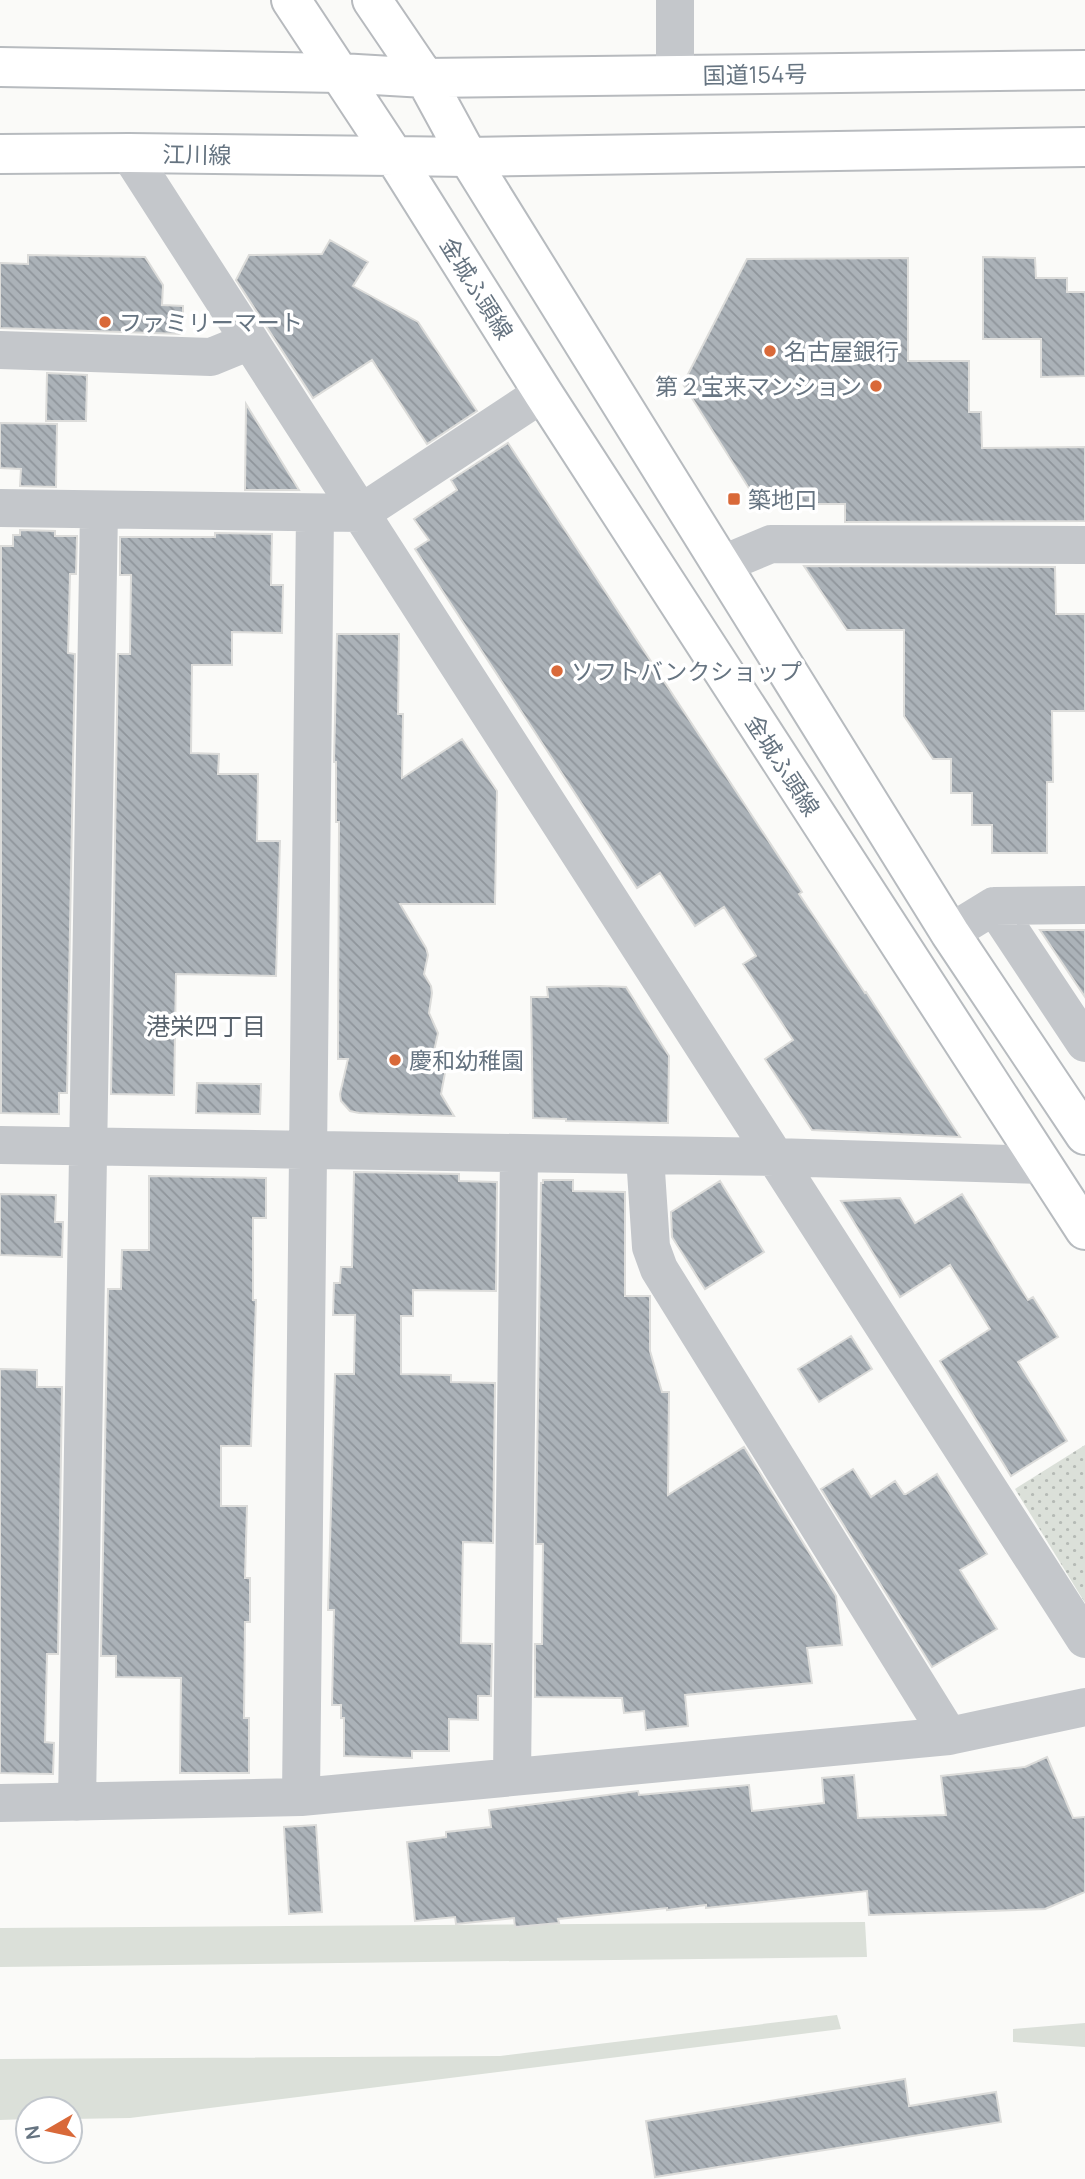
<svg xmlns="http://www.w3.org/2000/svg" width="1085" height="2179" font-family="Manrope,'Noto Sans JP',sans-serif">
  <style>
    .grass { fill: #dbe0d9 }
    .park { fill: url(#park-dots) }
    .building { fill: url(#building-back-hatch); stroke: #dcdcda; stroke-width: 2 }
    .lines { fill: none; stroke-linecap: round; stroke-linejoin: round }
    .major-casing { stroke: #b7bbbf; stroke-width: 42 }
    .highway-casing { stroke: #b7babe; stroke-width: 42 }
    .minor { stroke: #c4c7cb; stroke-width: 38 }
    .major { stroke: #fff; stroke-width: 38 }
    .highway { stroke: #fff; stroke-width: 38 }
    .poi-dot { fill: #d96939; stroke: #fff; stroke-width: 2.5 }
    .labels { text-anchor: middle; dominant-baseline: central; stroke-width: 7; stroke-linejoin: round; paint-order: stroke }
    .street-label { font-size: 23px; fill: #667481; stroke: #fff }
    .poi-label { font-size: 23px; fill: #667481; stroke: #fff; text-anchor: start }
    .neighbourhood-label { font-size: 24px; fill: #58626c; stroke: #fff }
  </style>
  <defs>
    <pattern id="park-dots" width="8" height="8" patternUnits="userSpaceOnUse" patternTransform="scale(1.75)"><rect width="8" height="8" fill="#dbe0d9"/><path d="M2 2h.1M6 6h.1" fill="none" stroke="#b5bab5" stroke-width="1.8" stroke-linecap="round"/></pattern>
    <pattern id="building-back-hatch" width="6" height="6" patternUnits="userSpaceOnUse" patternTransform="scale(1.75)"><rect width="6" height="6" fill="#abb2b8"/><path d="M-1 5l2 2M0 0l6 6M5-1l2 2" fill="none" stroke="#8f959b"/></pattern>
  </defs>
  <rect width="100%" height="100%" fill="#fafaf8"/>
  <path class="grass" d="M 865,1922 L 867,1957 L 0,1967 L 0,1928 Z
    M 837,2015 L 841,2029 L 130,2118 L 70,2119 L 70,2109 L 28,2109 L 28,2119 L 0,2120 L 0,2059 L 500,2056 Z
    M 1085,2023 L 1085,2047 L 1013,2042 L 1013,2029 Z"/>
  <path class="park" d="M 1085,1445 L 1085,1603 L 1015,1489 Z"/>
  <path class="building" d="M 330,240 L 368,262 L 353,286 L 418,322 L 477,411 L 427,444 L 372,360 L 313,398 L 236,280 L 249,255 L 322,254 Z
    M 28,255 L 145,257 L 163,285 L 162,305 L 183,306 L 183,334 L 0,328 L 0,263 L 28,264 Z
    M 983,257 L 1035,258 L 1036,278 L 1067,278 L 1067,292 L 1085,292 L 1085,376 L 1041,377 L 1041,339 L 983,339 Z
    M 908,258 L 908,361 L 969,361 L 969,412 L 981,412 L 982,448 L 1085,447 L 1085,521 L 845,522 L 845,504 L 759,504 L 683,384 L 747,259 Z
    M 47,373 L 87,375 L 86,421 L 46,421 Z
    M 246,404 L 299,490 L 245,490 Z
    M 0,423 L 57,424 L 56,487 L 20,486 L 21,469 L 0,468 Z
    M 508,443 L 802,892 L 799,894 L 865,993 L 866,992 L 960,1137 L 812,1130 L 765,1059 L 793,1040 L 743,964 L 756,956 L 724,907 L 695,926 L 660,873 L 637,888 L 415,549 L 429,540 L 414,519 L 457,490 L 451,480 Z
    M 20,530 L 55,531 L 55,536 L 77,536 L 76,574 L 70,574 L 68,653 L 75,654 L 67,1093 L 59,1093 L 59,1114 L 1,1113 L 1,546 L 13,546 L 13,535 L 20,535 Z
    M 215,533 L 272,534 L 271,585 L 283,585 L 282,633 L 232,632 L 232,665 L 192,665 L 191,753 L 219,754 L 218,774 L 258,774 L 257,841 L 280,841 L 276,976 L 176,974 L 174,1095 L 111,1094 L 118,654 L 130,654 L 131,575 L 120,575 L 120,537 L 215,537 Z
    M 804,566 L 1055,567 L 1056,614 L 1085,614 L 1085,711 L 1052,711 L 1053,782 L 1047,782 L 1047,853 L 992,853 L 992,825 L 972,825 L 972,793 L 951,793 L 951,759 L 933,759 L 904,716 L 904,630 L 847,630 Z
    M 337,634 L 399,634 L 398,714 L 403,714 L 402,778 L 462,739 L 497,791 L 495,904 L 400,904 L 426,948 L 428,955 L 424,974 L 431,986 L 432,993 L 429,1013 L 438,1033 L 434,1051 L 445,1073 L 441,1094 L 454,1116 L 359,1113 L 350,1111 L 341,1101 L 340,1094 L 348,1059 L 338,1059 L 339,822 L 336,822 L 336,762 L 334,762 Z
    M 1040,930 L 1085,930 L 1085,997 Z
    M 600,986 L 626,987 L 669,1056 L 668,1123 L 566,1121 L 566,1119 L 533,1118 L 531,997 L 548,997 L 547,987 Z
    M 197,1083 L 261,1084 L 260,1114 L 196,1113 Z
    M 354,1172 L 459,1174 L 459,1181 L 497,1182 L 496,1291 L 413,1290 L 413,1316 L 401,1316 L 401,1374 L 451,1375 L 451,1382 L 495,1383 L 493,1543 L 463,1542 L 461,1643 L 492,1644 L 491,1696 L 478,1696 L 478,1720 L 449,1719 L 449,1751 L 412,1751 L 412,1758 L 344,1756 L 344,1718 L 341,1718 L 341,1705 L 332,1705 L 334,1610 L 328,1610 L 335,1374 L 354,1374 L 355,1315 L 333,1315 L 334,1283 L 340,1283 L 341,1267 L 352,1267 Z
    M 149,1176 L 266,1178 L 266,1218 L 253,1218 L 253,1300 L 256,1300 L 251,1446 L 221,1446 L 221,1506 L 247,1506 L 245,1578 L 250,1578 L 250,1622 L 245,1622 L 244,1718 L 249,1718 L 249,1773 L 180,1773 L 181,1678 L 116,1677 L 116,1656 L 101,1656 L 108,1289 L 121,1289 L 122,1250 L 149,1250 Z
    M 543,1180 L 573,1180 L 573,1191 L 625,1192 L 625,1296 L 650,1296 L 650,1351 L 662,1392 L 669,1392 L 668,1495 L 744,1447 L 836,1596 L 842,1645 L 807,1648 L 812,1683 L 685,1695 L 688,1726 L 646,1730 L 644,1711 L 624,1713 L 622,1698 L 535,1697 L 535,1644 L 542,1644 L 543,1544 L 536,1544 L 541,1183 L 543,1183 Z
    M 720,1181 L 764,1252 L 705,1289 L 672,1237 L 671,1212 Z
    M 0,1194 L 56,1195 L 55,1222 L 63,1222 L 62,1257 L 0,1255 Z
    M 962,1194 L 1028,1300 L 1033,1297 L 1058,1337 L 1018,1362 L 1067,1441 L 1011,1476 L 940,1361 L 990,1329 L 950,1265 L 900,1297 L 841,1201 L 900,1198 L 915,1223 Z
    M 851,1336 L 872,1369 L 819,1402 L 798,1369 Z
    M 0,1369 L 37,1370 L 37,1387 L 62,1387 L 58,1654 L 47,1654 L 45,1742 L 54,1743 L 53,1774 L 0,1773 Z
    M 853,1469 L 871,1497 L 895,1481 L 904,1494 L 906,1494 L 937,1474 L 987,1554 L 960,1570 L 997,1629 L 932,1667 L 821,1489 Z
    M 1047,1757 L 1073,1818 L 1085,1817 L 1085,1892 L 1045,1909 L 869,1915 L 867,1891 L 706,1908 L 706,1905 L 667,1910 L 667,1908 L 558,1919 L 559,1923 L 515,1927 L 514,1918 L 456,1924 L 455,1917 L 415,1921 L 407,1842 L 446,1837 L 446,1832 L 491,1827 L 489,1810 L 638,1791 L 639,1795 L 749,1785 L 752,1811 L 824,1803 L 822,1778 L 854,1775 L 858,1818 L 946,1815 L 941,1776 L 1025,1767 Z
    M 316,1825 L 322,1912 L 289,1914 L 284,1827 Z
    M 905,2079 L 909,2106 L 996,2092 L 1001,2122 L 655,2177 L 646,2121 Z"/>
  <g class="lines">
    <defs>
      <path id="major" d="M 0,67 L 340,73
        M 0,154 L 129,153 L 394,156 L 543,393 L 1085,1230
        M 468,157 L 950,933 L 1085,1135"/>
      <path id="highway" d="M 291,0 L 394,156 L 468,157 L 1085,147
        M 372,0 L 425,78 L 468,157
        M 340,73 L 425,78 L 1085,70"/>
    </defs>
    <use href="#major" class="major-casing"/>
    <use href="#highway" class="highway-casing"/>
    <path class="minor" d="M 675,0 L 675,75
      M 129,153 L 1085,1639
      M 0,350 L 211,357 L 250,341
      M 0,508 L 361,513 L 543,393
      M 723,564 L 771,544 L 1085,545
      M 994,906 L 1085,1043
      M 950,933 L 994,906 L 1085,905
      M 0,1145 L 774,1157 L 1042,1165
      M 645,1156 L 651,1247 L 659,1269 L 949,1736
      M 512,1777 L 519,1154
      M 301,1797 L 315,513
      M 77,1802 L 99,510
      M 0,1803 L 301,1797 L 949,1736 L 1085,1707"/>
    <use href="#major" class="major"/>
    <use href="#highway" class="highway"/>
  </g>
  <g class="poi-dot">
    <circle cx="105" cy="322" r="7"/>
    <circle cx="770" cy="351" r="7"/>
    <circle cx="876" cy="386" r="7"/>
    <rect x="727" y="492" width="14" height="14" rx="3.5"/>
    <circle cx="557" cy="671" r="7"/>
    <circle cx="395" cy="1060" r="7"/>
  </g>
  <g class="labels">
    <g class="street-label">
      <text transform="translate(755 74) rotate(-1)">国道154号</text>
      <text transform="translate(197 154) rotate(1)">江川線</text>
      <text transform="translate(477 288) rotate(58)">金城ふ頭線</text>
      <text transform="translate(783 765) rotate(57)">金城ふ頭線</text>
    </g>
    <g class="poi-label">
      <text x="119" y="322">ファミリーマート</text>
      <text x="784" y="351">名古屋銀行</text>
      <text x="862" y="386" text-anchor="end">第２宝来マンション</text>
      <text x="748" y="499">築地口</text>
      <text x="571" y="671">ソフトバンクショップ</text>
      <text x="409" y="1060">慶和幼稚園</text>
    </g>
    <g class="neighbourhood-label">
      <text x="206" y="1025">港栄四丁目</text>
    </g>
  </g>
  <g transform="translate(49 2130) rotate(261)"><circle r="33" fill="#ffffff" stroke="#c2c7cd" stroke-width="2"/>
  <path d="M0-5L12 26L0 18L-12 26Z" fill="#d96939"/>
  <text y="-10" font-size="19" font-weight="bold" text-anchor="middle" fill="#667481">N</text>
  </g>
</svg>
